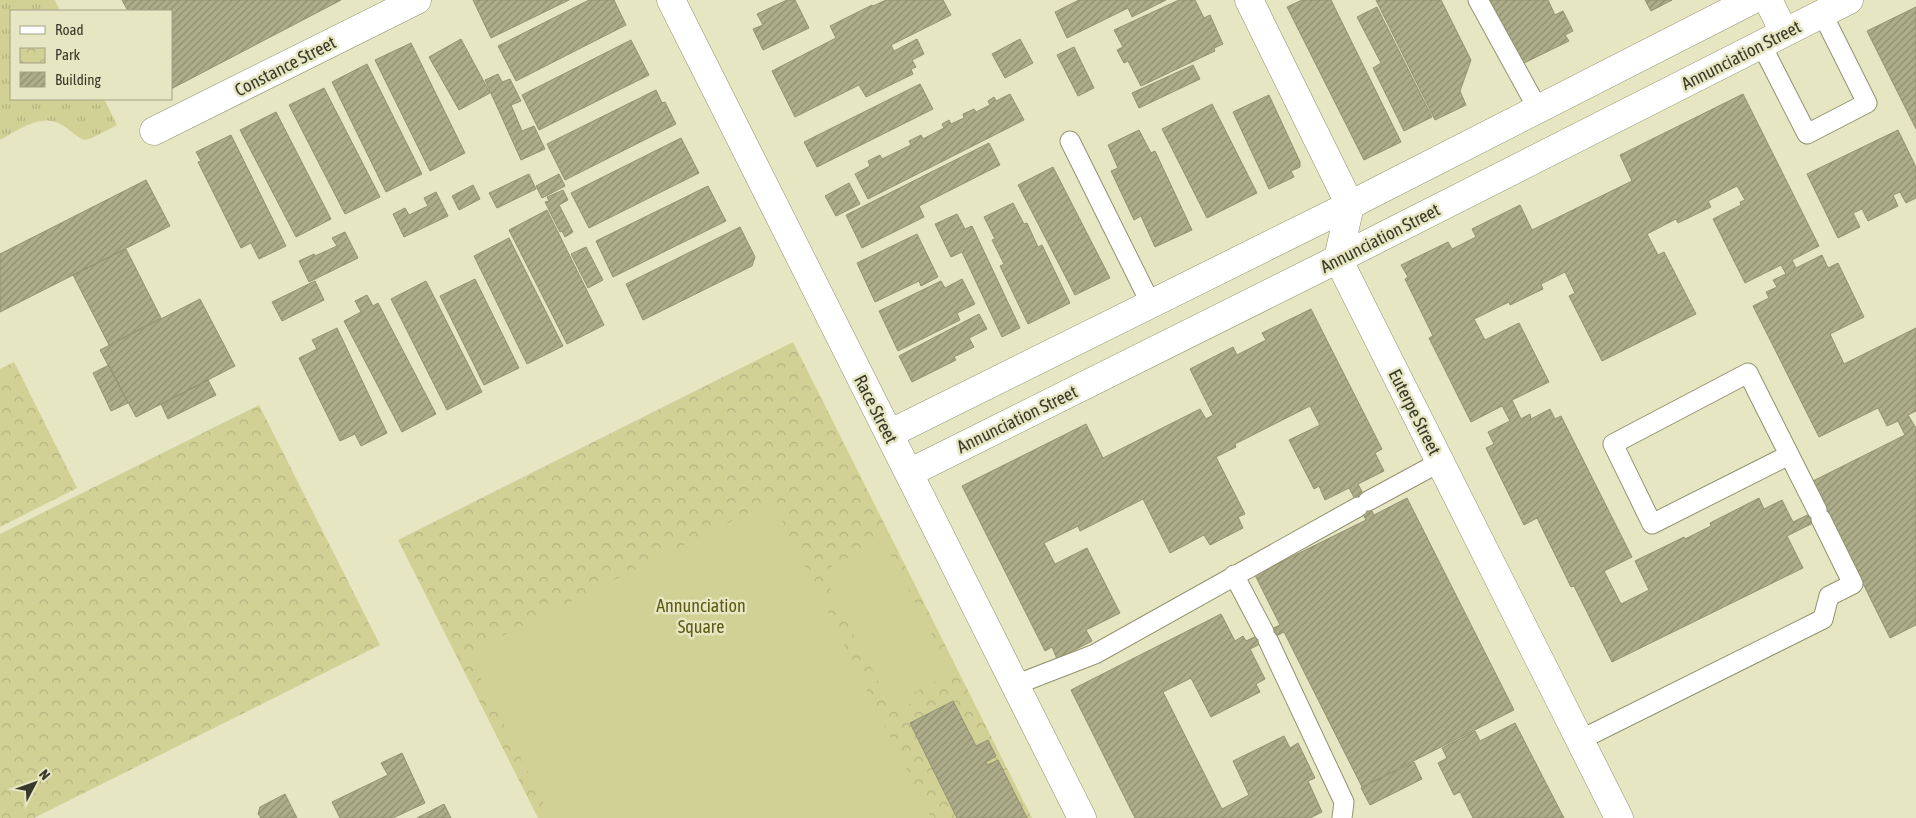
<svg xmlns="http://www.w3.org/2000/svg" width="1916" height="818" font-family="'Asap Condensed',sans-serif">
  <style>
    .grass { fill: url(#grass-tufts) }
    .park { fill: url(#park-crowns) }
    .pitch { fill: #d1d095 }
    .building { fill: url(#building-hatch); stroke: #949371; fill-rule: evenodd }
    .lines { fill: none; stroke-linecap: round; stroke-linejoin: round }
    .lane-casing { stroke: #939270; stroke-width: 21 }
    .street-casing { stroke: #939270; stroke-width: 29 }
    .lane { stroke: #fff; stroke-width: 19 }
    .street { stroke: #fff; stroke-width: 28 }
    .labels { text-anchor: middle; dominant-baseline: central; stroke-width: 5; stroke-linejoin: round; paint-order: stroke }
    .street-label { font-size: 18px; fill: #39392a; stroke: #e7e6c2 }
    .park-label { font-size: 18px; fill: #5e5a15; stroke: #e7e6c2 }
  </style>
  <defs>
    <pattern id="grass-tufts" width="24" height="20" patternUnits="userSpaceOnUse" patternTransform="scale(1.25)"><rect width="24" height="20" fill="#d1d095"/><path d="M3 7l-1-3M5 7V3M7 7l1-3M15 17l-1-3M17 17v-4M19 17l1-3" fill="none" stroke="#b4b381"/></pattern>
    <pattern id="park-crowns" width="20" height="18" patternUnits="userSpaceOnUse" patternTransform="scale(1.25)"><rect width="20" height="18" fill="#d1d095"/><path d="M2 6a3 3 0 1 1 6 0M12 15a3 3 0 1 1 6 0" fill="none" stroke="#b4b381"/></pattern>
    <pattern id="building-hatch" width="6" height="6" patternUnits="userSpaceOnUse" patternTransform="scale(1.25)"><rect width="6" height="6" fill="#adad8a"/><path d="M-1 1l2-2M0 6l6-6M5 7l2-2" fill="none" stroke="#8e8e71"/></pattern>
  </defs>
  <rect width="100%" height="100%" fill="#e7e6c2"/>
  <path class="grass" d="M 0,0 L 55,0 L 60,11 L 11,11 L 11,99 L 104,99 L 117,125 L 92,138 L 85,140 C 77,138 70,129 62,125 C 41,112 19,130 0,140 Z"/>
  <path class="park" d="M 793,342 L 1032,818 L 538,818 L 398,540 Z
    M 14,362 L 77,488 L 0,527 L 0,369 Z
    M 259,405 L 380,645 L 34,818 L 0,818 L 0,534 Z"/>
  <path class="pitch" d="M 772,501 L 931,818 L 551,818 L 468,653 Z
    M 883,540 L 952,673 L 908,696 L 911,703 L 894,712 L 821,572 Z"/>
  <path class="building" d="M 122,0 L 341,0 L 171,89 L 171,11 L 128,11 Z
    M 473,0 L 569,0 L 491,38 Z
    M 589,0 L 614,0 L 626,25 L 516,81 L 498,46 Z
    M 787,0 L 795,0 L 809,28 L 763,50 L 753,29 L 763,25 L 757,14 Z
    M 886,0 L 943,0 L 951,15 L 891,45 L 894,51 L 917,39 L 924,54 L 912,60 L 916,67 L 911,69 L 913,74 L 866,97 L 859,85 L 795,117 L 772,71 L 836,38 L 830,26 L 872,5 L 873,6 Z
    M 1079,0 L 1166,0 L 1132,17 L 1128,8 L 1067,38 L 1055,12 Z
    M 1179,0 L 1195,0 L 1204,18 L 1210,15 L 1223,44 L 1214,48 L 1215,51 L 1141,86 L 1128,61 L 1124,63 L 1117,50 L 1123,47 L 1114,30 Z
    M 1302,0 L 1331,0 L 1401,142 L 1364,160 L 1287,7 Z
    M 1376,0 L 1441,0 L 1471,60 L 1460,91 L 1466,105 L 1435,120 Z
    M 1488,0 L 1548,0 L 1555,15 L 1563,11 L 1573,31 L 1565,35 L 1569,41 L 1520,65 Z
    M 1645,0 L 1672,0 L 1651,11 Z
    M 1377,7 L 1432,117 L 1404,131 L 1373,68 L 1381,63 L 1357,17 Z
    M 1916,7 L 1916,129 L 1867,31 Z
    M 461,39 L 490,93 L 459,110 L 429,57 Z
    M 1020,39 L 1033,63 L 1005,78 L 992,54 Z
    M 631,40 L 649,75 L 539,130 L 522,95 Z
    M 411,43 L 465,153 L 430,171 L 375,60 Z
    M 1074,47 L 1094,88 L 1078,96 L 1057,55 Z
    M 367,64 L 422,174 L 386,192 L 332,82 Z
    M 1193,65 L 1200,79 L 1139,108 L 1132,93 Z
    M 498,74 L 502,82 L 510,79 L 521,101 L 511,105 L 522,131 L 534,126 L 545,149 L 521,160 L 485,80 Z
    M 920,84 L 933,109 L 817,167 L 804,142 Z
    M 324,88 L 380,197 L 345,214 L 289,105 Z
    M 656,90 L 662,103 L 665,102 L 676,124 L 565,180 L 547,144 Z
    M 1010,94 L 1024,120 L 868,199 L 855,174 L 870,166 L 868,161 L 880,155 L 882,159 L 911,145 L 909,141 L 921,135 L 923,139 L 944,128 L 942,124 L 949,120 L 951,124 L 964,118 L 963,114 L 974,109 L 976,112 L 990,105 L 988,101 L 994,97 L 996,101 Z
    M 1743,94 L 1819,246 L 1792,260 L 1796,268 L 1822,255 L 1828,268 L 1838,263 L 1864,317 L 1830,334 L 1844,364 L 1916,328 L 1916,411 L 1908,415 L 1916,428 L 1916,625 L 1890,638 L 1829,515 L 1787,536 L 1803,568 L 1612,662 L 1574,586 L 1571,587 L 1537,518 L 1524,525 L 1486,448 L 1494,444 L 1488,432 L 1510,421 L 1502,406 L 1471,422 L 1429,338 L 1433,336 L 1405,279 L 1408,277 L 1401,265 L 1448,242 L 1452,249 L 1476,237 L 1472,229 L 1520,205 L 1532,230 L 1632,181 L 1620,155 ZM 1737,186 L 1745,200 L 1740,202 L 1741,205 L 1713,219 L 1745,283 L 1781,265 L 1786,274 L 1773,280 L 1777,287 L 1766,292 L 1769,298 L 1753,306 L 1819,437 L 1878,408 L 1887,426 L 1898,421 L 1905,435 L 1813,481 L 1826,506 L 1793,522 L 1782,500 L 1764,509 L 1759,498 L 1710,523 L 1711,526 L 1685,539 L 1684,537 L 1635,561 L 1649,590 L 1621,604 L 1604,571 L 1632,557 L 1561,416 L 1555,419 L 1550,409 L 1531,419 L 1530,414 L 1521,419 L 1512,400 L 1549,382 L 1519,323 L 1485,340 L 1474,319 L 1509,302 L 1510,305 L 1543,289 L 1541,284 L 1565,272 L 1575,293 L 1569,296 L 1602,361 L 1696,314 L 1664,252 L 1658,255 L 1647,234 L 1676,219 L 1678,223 L 1711,207 L 1708,201 Z
    M 1269,95 L 1300,162 L 1300,167 L 1291,171 L 1294,177 L 1269,189 L 1233,112 Z
    M 1212,104 L 1257,193 L 1207,218 L 1162,129 Z
    M 276,112 L 331,219 L 296,237 L 240,130 Z
    M 1139,130 L 1151,153 L 1155,151 L 1192,230 L 1155,247 L 1141,216 L 1134,220 L 1111,171 L 1118,168 L 1108,145 Z
    M 1898,130 L 1916,167 L 1916,198 L 1906,203 L 1900,192 L 1893,195 L 1898,206 L 1868,221 L 1862,209 L 1853,213 L 1860,227 L 1838,238 L 1807,174 Z
    M 231,135 L 286,246 L 259,259 L 251,243 L 241,248 L 198,162 L 201,161 L 196,152 Z
    M 681,138 L 699,173 L 589,228 L 571,193 Z
    M 989,143 L 1000,165 L 919,206 L 924,217 L 862,248 L 846,215 Z
    M 1053,167 L 1110,278 L 1075,295 L 1018,185 Z
    M 529,174 L 536,189 L 497,208 L 489,193 Z
    M 559,174 L 565,186 L 542,198 L 536,186 Z
    M 146,180 L 170,226 L 0,312 L 0,254 Z
    M 849,183 L 860,204 L 836,216 L 825,196 Z
    M 473,185 L 480,199 L 459,210 L 452,196 Z
    M 708,186 L 726,221 L 613,277 L 596,241 Z
    M 563,190 L 568,200 L 559,205 L 573,232 L 565,237 L 562,231 L 560,232 L 545,202 L 549,201 L 547,197 Z
    M 436,192 L 448,216 L 404,237 L 393,214 L 405,208 L 409,215 L 428,206 L 424,198 Z
    M 1013,203 L 1024,224 L 1027,223 L 1038,247 L 1042,245 L 1070,303 L 1028,324 L 1000,266 L 1004,264 L 992,240 L 995,239 L 984,217 Z
    M 547,210 L 604,325 L 567,344 L 509,230 Z
    M 957,214 L 965,229 L 972,226 L 1020,328 L 1002,337 L 962,252 L 951,257 L 935,224 Z
    M 740,227 L 755,257 L 752,266 L 643,320 L 626,284 Z
    M 345,232 L 358,258 L 309,282 L 299,261 L 314,254 L 315,256 L 337,246 L 332,238 Z
    M 917,234 L 938,277 L 921,286 L 919,281 L 875,302 L 857,263 Z
    M 509,238 L 563,346 L 527,364 L 474,256 Z
    M 586,247 L 603,280 L 588,288 L 571,254 Z
    M 126,249 L 161,318 L 109,345 L 73,275 Z
    M 475,279 L 519,368 L 484,385 L 440,296 Z
    M 962,279 L 975,304 L 957,313 L 960,320 L 898,351 L 879,311 L 941,281 L 945,288 Z
    M 315,281 L 324,300 L 282,321 L 272,302 Z
    M 426,281 L 482,392 L 447,410 L 391,299 Z
    M 367,295 L 373,306 L 378,303 L 436,414 L 402,432 L 344,321 L 361,312 L 355,301 Z
    M 200,299 L 235,366 L 136,417 L 100,350 Z
    M 1311,309 L 1382,449 L 1375,453 L 1384,471 L 1358,484 L 1374,515 L 1407,498 L 1514,710 L 1362,787 L 1284,632 L 1250,649 L 1265,679 L 1256,684 L 1260,692 L 1211,717 L 1191,678 L 1163,692 L 1222,809 L 1249,795 L 1233,761 L 1284,736 L 1290,748 L 1298,743 L 1315,778 L 1308,781 L 1322,812 L 1310,818 L 1135,818 L 1071,690 L 1221,614 L 1235,641 L 1243,636 L 1246,641 L 1280,625 L 1255,575 L 1366,520 L 1349,488 L 1325,500 L 1319,486 L 1314,489 L 1289,440 L 1320,425 L 1310,406 L 1235,444 L 1236,447 L 1216,457 L 1245,514 L 1238,517 L 1243,528 L 1210,545 L 1204,535 L 1170,553 L 1143,499 L 1080,531 L 1078,526 L 1044,543 L 1055,564 L 1087,548 L 1120,613 L 1086,630 L 1092,641 L 1057,659 L 1052,647 L 1045,651 L 962,486 L 1086,424 L 1103,458 L 1200,409 L 1206,419 L 1213,415 L 1190,369 L 1233,347 L 1237,355 L 1266,340 L 1262,333 Z
    M 979,314 L 987,329 L 969,338 L 974,347 L 954,357 L 956,360 L 912,382 L 899,356 Z
    M 337,328 L 387,433 L 361,446 L 355,434 L 340,441 L 299,358 L 317,349 L 312,340 Z
    M 109,365 L 128,403 L 111,411 L 93,373 Z
    M 208,380 L 216,395 L 168,419 L 161,404 Z
    M 953,701 L 976,746 L 988,740 L 996,756 L 986,762 L 987,765 L 998,760 L 1027,818 L 957,818 L 910,723 Z
    M 1515,723 L 1564,818 L 1473,818 L 1460,792 L 1454,795 L 1438,763 L 1447,758 L 1442,748 L 1475,731 L 1480,741 Z
    M 402,753 L 425,803 L 393,818 L 340,818 L 332,802 L 388,775 L 381,763 Z
    M 1414,762 L 1422,779 L 1370,805 L 1361,788 Z
    M 285,794 L 297,818 L 261,818 L 258,814 L 260,807 Z
    M 444,804 L 451,818 L 417,818 Z"/>
  <g class="lines">
    <defs>
      <path id="lane" d="M 1478,0 L 1538,109
        M 1761,44 L 1807,134 L 1867,103 L 1822,13
        M 1070,141 L 1151,304
        M 1789,455 L 1652,524 L 1613,444 L 1748,373 L 1817,510
        M 1368,501 L 1440,462
        M 1234,575 L 1264,632
        M 1268,640 L 1344,802 L 1342,818
        M 1015,685 L 1095,654 L 1358,507
        M 1580,740 L 1823,619 L 1829,596 L 1853,584 L 1821,519"/>
      <path id="street" d="M 671,0 L 1082,818
        M 1249,0 L 1350,205 L 1338,259 L 1619,818
        M 1768,0 L 1784,32
        M 154,131 L 417,0
        M 889,434 L 1350,205 L 1752,0
        M 909,473 L 1338,259 L 1849,0"/>
    </defs>
    <use href="#lane" class="lane-casing"/>
    <use href="#street" class="street-casing"/>
    <use href="#lane" class="lane"/>
    <use href="#street" class="street"/>
  </g>
  <g class="labels">
    <g class="street-label">
      <text transform="translate(1741 55) rotate(-27)">Annunciation Street</text>
      <text transform="translate(285 66) rotate(-27)">Constance Street</text>
      <text transform="translate(1380 238) rotate(-27)">Annunciation Street</text>
      <text transform="translate(876 409) rotate(63)">Race Street</text>
      <text transform="translate(1415 412) rotate(63)">Euterpe Street</text>
      <text transform="translate(1017 419) rotate(-26)">Annunciation Street</text>
    </g>
    <g class="park-label">
      <text x="701" y="605">Annunciation<tspan x="701" dy="21">Square</tspan></text>
    </g>
  </g>
  <rect x="10" y="10" width="162" height="90" fill="#e7e6c2" stroke="#a1a185"/>
  <rect x="20" y="26" width="25" height="8" fill="#ffffff" stroke="#a1a185"/>
  <text x="55" y="35" font-size="15" fill="#39392a">Road</text>
  <rect x="20" y="48" width="25" height="15" fill="url(#park-crowns)" stroke="#a1a185"/>
  <text x="55" y="60" font-size="15" fill="#39392a">Park</text>
  <rect x="20" y="72" width="25" height="15" fill="url(#building-hatch)" stroke="#a1a185"/>
  <text x="55" y="85" font-size="15" fill="#39392a">Building</text>
  <g transform="translate(35 783) rotate(49)" stroke="#e7e6c2" stroke-width="4" paint-order="stroke">
  <path d="M0-4L9 19L0 12L-9 19Z" fill="#39392a"/>
  <text y="-8" font-size="14" font-weight="bold" text-anchor="middle" fill="#39392a">N</text>
  </g>
</svg>
